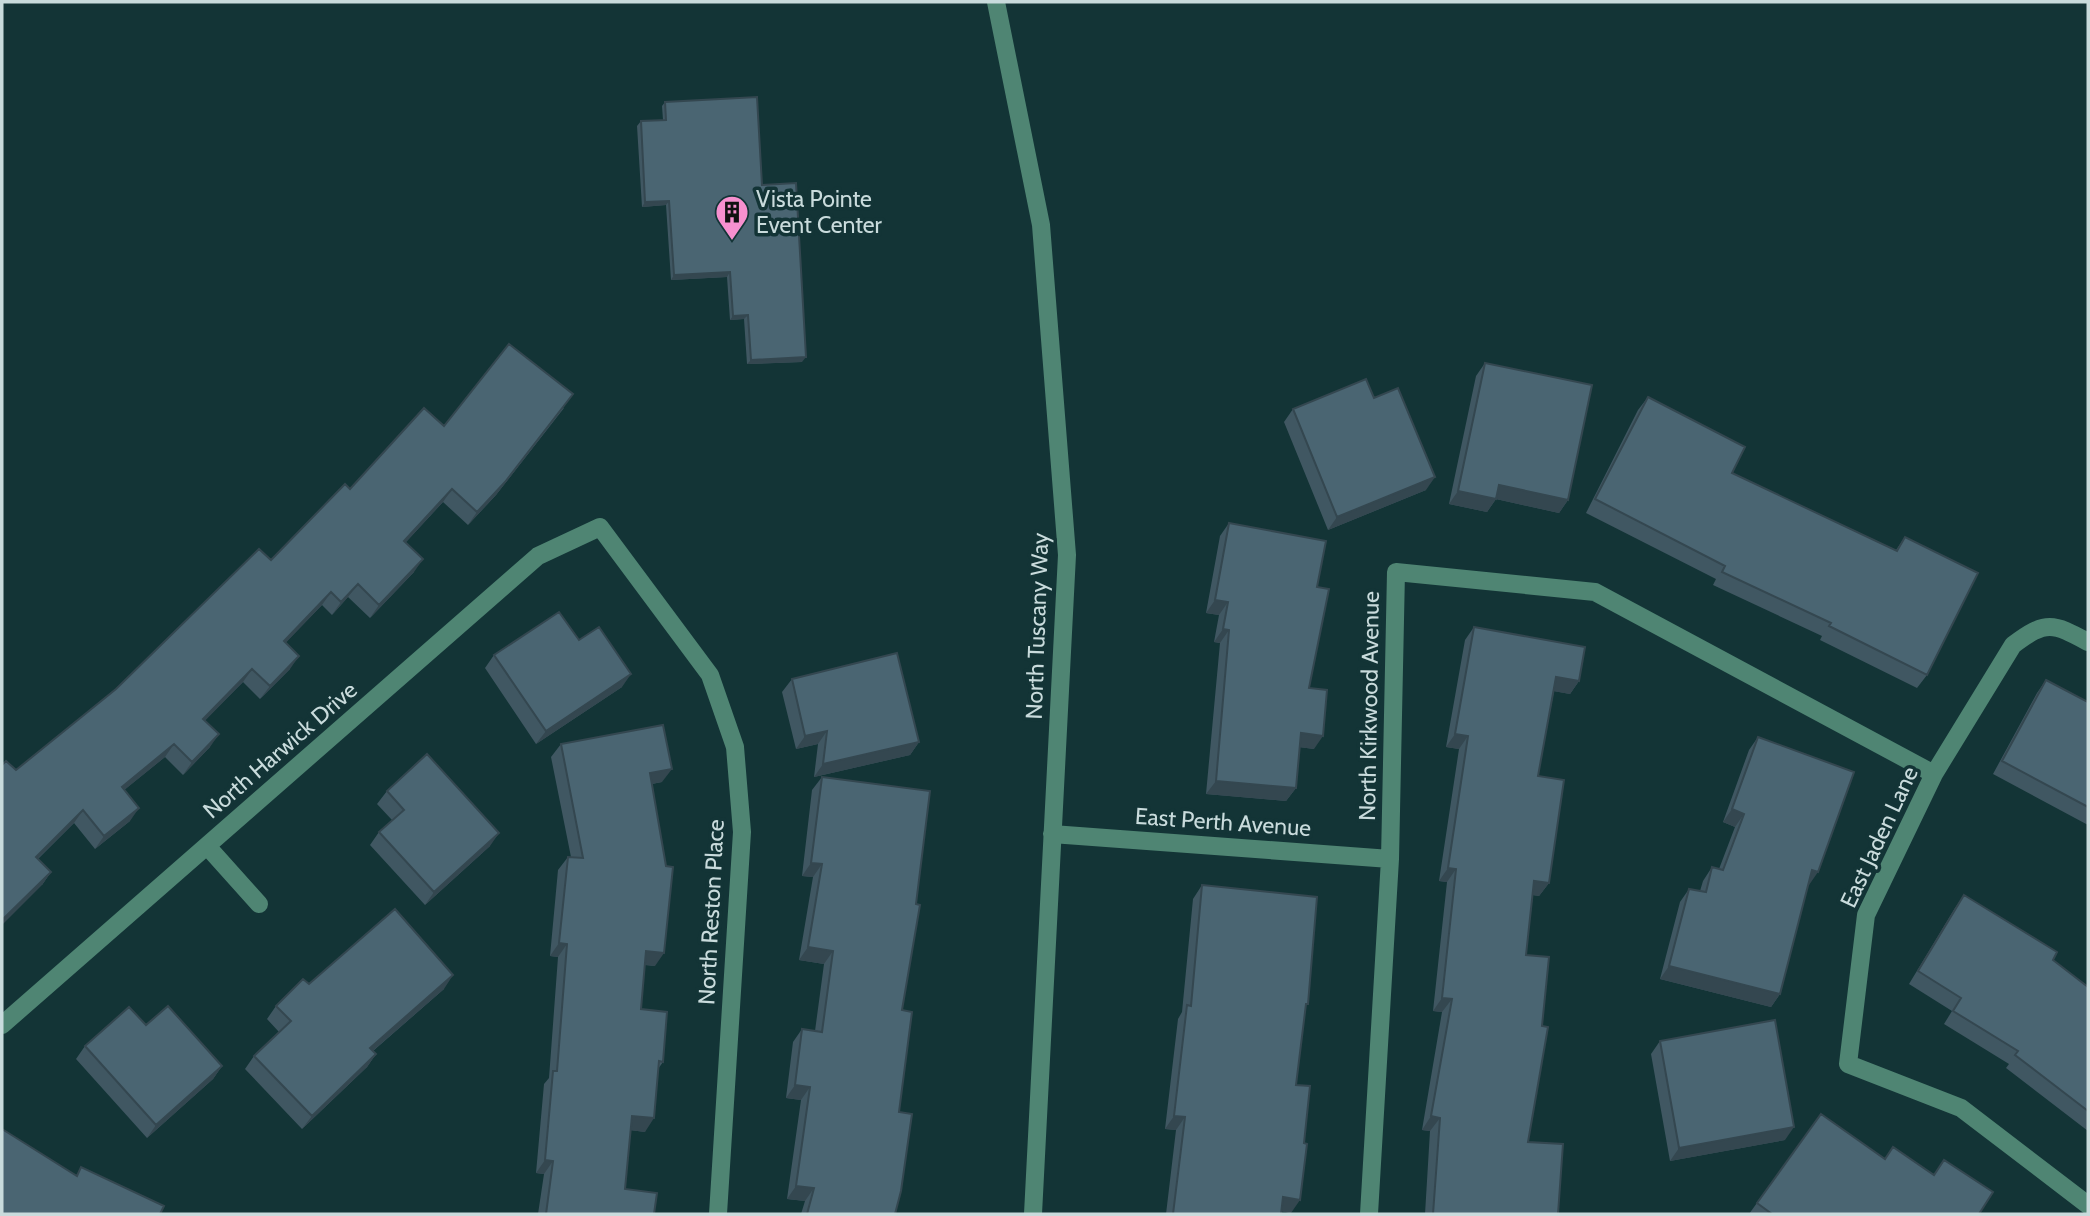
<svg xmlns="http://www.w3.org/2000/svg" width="2090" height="1216" font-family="Cabin,sans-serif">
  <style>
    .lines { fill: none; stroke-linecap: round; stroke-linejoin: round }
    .minor { stroke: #4f8573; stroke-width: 18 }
    .wall { fill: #405762 }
    .shaded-wall { fill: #344750 }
    .building { fill: #4a6572; stroke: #344750; stroke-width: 2 }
    .labels { text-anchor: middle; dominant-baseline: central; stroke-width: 7; stroke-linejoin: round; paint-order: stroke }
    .poi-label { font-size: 23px; fill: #c9dbdc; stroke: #133436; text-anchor: start }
    .street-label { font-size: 23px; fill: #c9dbdc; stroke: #133436 }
  </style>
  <rect width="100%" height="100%" fill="#133436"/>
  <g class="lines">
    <path class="minor" d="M 996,2 L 1041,225 L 1067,555 L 1033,1214
      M 2088,642 C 2053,623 2046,620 2013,645 L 1934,774 L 1866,915 L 1848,1064 L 1961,1108 L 2088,1205
      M 1052,834 L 1390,859
      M 207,846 L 259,904
      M 2,1025 L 538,556 L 600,527 L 710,675 L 735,747 L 742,832 L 718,1214
      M 1369,1214 L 1390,859 L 1396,572 L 1595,592 L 1934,774"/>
  </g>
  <path class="wall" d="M 665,102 L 762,185 L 802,362 L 747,364 L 744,319 L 730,320 L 727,277 L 671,280 L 666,205 L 642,207 L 637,126 L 641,121 L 663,120 L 662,106 Z
    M 1485,363 L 1568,500 L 1559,513 L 1496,499 L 1487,512 L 1449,504 L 1476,376 Z
    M 1648,397 L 1732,473 L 1896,550 L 1905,537 L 1927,675 L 1917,688 L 1820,640 L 1822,636 L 1713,585 L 1716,579 L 1586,513 L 1638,410 Z
    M 1374,398 L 1426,490 L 1328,530 L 1284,422 L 1293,409 Z
    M 564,408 L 496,495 L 468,525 L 443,502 L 406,542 L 414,572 L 370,618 L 348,597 L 332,615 L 322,605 L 286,642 L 290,669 L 260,699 L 243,682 L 205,720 L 210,747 L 183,775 L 165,757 L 124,790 L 130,821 L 95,849 L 74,823 L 38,859 L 51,872 L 42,885 L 16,770 L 116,689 L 271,560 L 350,489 L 444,426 Z
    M 1229,523 L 1317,587 L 1309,688 L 1314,749 L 1299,747 L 1296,788 L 1286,801 L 1206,794 L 1220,643 L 1214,642 L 1219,615 L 1206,613 L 1220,536 Z
    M 1474,627 L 1579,681 L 1570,694 L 1554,691 L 1538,776 L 1549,883 L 1539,896 L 1533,895 L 1526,955 L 1528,1142 L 1558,1214 L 1425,1214 L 1430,1131 L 1422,1130 L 1442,1012 L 1433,1011 L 1447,882 L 1439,881 L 1459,749 L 1446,747 L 1465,640 Z
    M 579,640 L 622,687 L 536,744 L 485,668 L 494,655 Z
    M 792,679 L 919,742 L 910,755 L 814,777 L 818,744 L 796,749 L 782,692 Z
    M 2046,680 L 2088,702 L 2088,825 L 1993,774 L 2037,693 Z
    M 1758,737 L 1809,885 L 1808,885 L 1780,994 L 1771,1007 L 1660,979 L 1680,902 L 1689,889 L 1700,891 L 1703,881 L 1712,867 L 1719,869 L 1735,827 L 1723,822 L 1749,750 Z
    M 561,744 L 662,782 L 652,784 L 655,966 L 645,965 L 641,1009 L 663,1062 L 658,1069 L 645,1132 L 630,1130 L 625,1189 L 654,1214 L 538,1214 L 544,1174 L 536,1173 L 544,1084 L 549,1078 L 558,957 L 550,956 L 558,870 L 568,857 L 571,857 L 551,757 Z
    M 822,777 L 902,1010 L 895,1214 L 801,1214 L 805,1201 L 787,1199 L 801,1100 L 786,1098 L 793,1042 L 802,1029 L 815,1031 L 824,964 L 799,960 L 813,877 L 802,876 L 812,790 Z
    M 387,791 L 490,846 L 425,905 L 370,845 L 379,832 L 392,820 L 377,804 Z
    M 1202,885 L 1305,1008 L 1296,1085 L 1291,1213 L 1281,1211 L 1281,1214 L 1166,1214 L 1176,1130 L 1165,1129 L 1178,1019 L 1182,1012 L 1193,899 Z
    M 1964,895 L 2053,960 L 2088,987 L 2088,1131 L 2006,1068 L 2009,1064 L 1944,1024 L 1952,1011 L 1909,984 L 1955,908 Z
    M 309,984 L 444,989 L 373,1051 L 376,1054 L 367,1067 L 302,1129 L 245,1069 L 254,1056 L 279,1032 L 267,1019 L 276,1006 Z
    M 146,1025 L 222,1066 L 213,1079 L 147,1138 L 76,1059 L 85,1046 Z
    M 1660,1041 L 1785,1140 L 1670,1161 L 1651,1054 Z
    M 1821,1114 L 1885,1159 L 1979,1214 L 1749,1214 Z"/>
  <path class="shaded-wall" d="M 669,201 L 666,205 L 642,207 L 645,202 Z
    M 730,272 L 727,277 L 671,280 L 674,275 Z
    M 748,315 L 744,319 L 730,320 L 733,316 Z
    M 806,357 L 802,362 L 747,364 L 751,360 Z
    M 573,394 L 496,495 L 468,525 L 477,512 Z
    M 1435,477 L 1426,490 L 1328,530 L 1337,517 Z
    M 1499,485 L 1568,500 L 1559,513 L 1496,499 L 1487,512 L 1449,504 L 1458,491 Z
    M 452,489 L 443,502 L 395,554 L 404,541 Z
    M 423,559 L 414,572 L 370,618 L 379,605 Z
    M 358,584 L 348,597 L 332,615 L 341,602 Z
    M 331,592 L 322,605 L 275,654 L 284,641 Z
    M 1215,600 L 1228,602 L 1219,615 L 1206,613 Z
    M 1223,629 L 1229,630 L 1220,643 L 1214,642 Z
    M 299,656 L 290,669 L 260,699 L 270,686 Z
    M 252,669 L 243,682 L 194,732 L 203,719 Z
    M 631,674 L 622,687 L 536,744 L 546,731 Z
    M 1556,677 L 1579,681 L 1570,694 L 1547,690 Z
    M 827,731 L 818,744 L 796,749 L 805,736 Z
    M 1301,733 L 1323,736 L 1314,749 L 1291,746 Z
    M 219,734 L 210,747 L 183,775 L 192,762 Z
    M 1455,734 L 1468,736 L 1459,749 L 1446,747 Z
    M 919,742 L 910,755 L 814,777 L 823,764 Z
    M 174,744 L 165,757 L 112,800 L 122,787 Z
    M 672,769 L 662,782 L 640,786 L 650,773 Z
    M 1216,781 L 1296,788 L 1286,801 L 1206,794 Z
    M 139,808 L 130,821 L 95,849 L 104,836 Z
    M 1732,809 L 1744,814 L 1735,827 L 1723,822 Z
    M 83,810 L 74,823 L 26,870 L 36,857 Z
    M 499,833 L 490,846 L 425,905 L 434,892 Z
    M 811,863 L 822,864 L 813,877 L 802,876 Z
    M 1448,868 L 1456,869 L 1447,882 L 1439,881 Z
    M 1812,870 L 1818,872 L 1809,885 L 1803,883 Z
    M 51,872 L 42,885 L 2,925 L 2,920 Z
    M 1534,881 L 1549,883 L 1539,896 L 1525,894 Z
    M 559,943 L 567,944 L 558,957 L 550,956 Z
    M 808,947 L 833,951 L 824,964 L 799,960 Z
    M 646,951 L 664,953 L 655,966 L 637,964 Z
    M 1669,966 L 1780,994 L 1771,1007 L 1660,979 Z
    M 453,975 L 444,989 L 361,1061 L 370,1048 Z
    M 1442,998 L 1452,999 L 1442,1012 L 1433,1011 Z
    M 376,1054 L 367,1067 L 302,1129 L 312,1116 Z
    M 222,1066 L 213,1079 L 147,1138 L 156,1125 Z
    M 795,1085 L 810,1087 L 801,1100 L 786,1098 Z
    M 632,1116 L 654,1118 L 645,1132 L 622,1129 Z
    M 1174,1116 L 1185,1117 L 1176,1130 L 1165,1129 Z
    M 1431,1116 L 1440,1118 L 1430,1131 L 1422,1130 Z
    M 1794,1127 L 1785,1140 L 1670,1161 L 1679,1148 Z
    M 545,1160 L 553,1161 L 544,1174 L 536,1173 Z
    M 796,1186 L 814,1188 L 805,1201 L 787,1199 Z
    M 1283,1197 L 1300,1200 L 1291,1213 L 1274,1210 Z"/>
  <path class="building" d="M 757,97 L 762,185 L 796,183 L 806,357 L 751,360 L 748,315 L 733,316 L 730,272 L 674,275 L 669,201 L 645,202 L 641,121 L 666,120 L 665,102 Z
    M 509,344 L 573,394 L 505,482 L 477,512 L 452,489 L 404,541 L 423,559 L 379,605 L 358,584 L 341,602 L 331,592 L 284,641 L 299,656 L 270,686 L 252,669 L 203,719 L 219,734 L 192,762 L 174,744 L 122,787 L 139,808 L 104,836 L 83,810 L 36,857 L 51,872 L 2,920 L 2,765 L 6,761 L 16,770 L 116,689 L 259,549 L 271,560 L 345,484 L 350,489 L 424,408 L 444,426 Z
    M 1485,363 L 1592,385 L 1568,500 L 1499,485 L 1496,499 L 1458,491 Z
    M 1366,379 L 1374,398 L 1398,388 L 1435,477 L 1337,517 L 1293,409 Z
    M 1648,397 L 1745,447 L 1732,473 L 1897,551 L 1905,537 L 1978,573 L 1927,675 L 1829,626 L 1831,623 L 1722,572 L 1725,566 L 1595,499 Z
    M 1229,523 L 1326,541 L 1317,587 L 1329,589 L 1309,688 L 1327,690 L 1323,736 L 1301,733 L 1296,788 L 1216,781 L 1229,630 L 1223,629 L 1228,602 L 1215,600 Z
    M 559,612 L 579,640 L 599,627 L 631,674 L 546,731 L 494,655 Z
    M 1474,627 L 1585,647 L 1579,681 L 1556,677 L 1538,776 L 1564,780 L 1549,883 L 1534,881 L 1526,955 L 1549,957 L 1542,1026 L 1548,1027 L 1528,1142 L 1563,1144 L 1558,1214 L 1433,1214 L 1440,1118 L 1431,1116 L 1452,999 L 1442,998 L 1456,869 L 1448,868 L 1468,736 L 1455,734 Z
    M 897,653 L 919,742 L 823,764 L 827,731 L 805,736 L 792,679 Z
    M 2046,680 L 2088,702 L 2088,807 L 2002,761 Z
    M 663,725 L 672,769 L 650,773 L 666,866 L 673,867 L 664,953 L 646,951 L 641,1009 L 667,1012 L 663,1062 L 659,1061 L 654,1118 L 632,1116 L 625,1189 L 657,1193 L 654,1214 L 546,1214 L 553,1161 L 545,1160 L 553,1071 L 557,1071 L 567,944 L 559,943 L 568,857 L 583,858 L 561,744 Z
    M 1758,737 L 1854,772 L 1818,872 L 1812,870 L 1780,994 L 1669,966 L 1689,889 L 1706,892 L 1712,867 L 1723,870 L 1744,814 L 1732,809 Z
    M 427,754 L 499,833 L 434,892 L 379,832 L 404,810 L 387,791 Z
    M 822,777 L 930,791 L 916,904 L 920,905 L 902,1010 L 912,1012 L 899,1112 L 912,1114 L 901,1191 L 895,1214 L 807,1214 L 814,1188 L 796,1186 L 810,1087 L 795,1085 L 802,1029 L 822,1032 L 833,951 L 808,947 L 822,864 L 811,863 Z
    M 1202,885 L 1317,897 L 1308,1004 L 1306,1004 L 1296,1085 L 1310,1086 L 1304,1143 L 1307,1144 L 1300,1200 L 1283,1197 L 1281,1214 L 1173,1214 L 1185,1117 L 1174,1116 L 1187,1005 L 1191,1006 Z
    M 1964,895 L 2057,952 L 2053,960 L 2088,987 L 2088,1111 L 2015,1055 L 2018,1051 L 1953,1011 L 1961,998 L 1918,971 Z
    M 395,909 L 453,975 L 370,1048 L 376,1054 L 312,1116 L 254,1056 L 291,1021 L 276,1006 L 303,979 L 309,984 Z
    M 168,1006 L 222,1066 L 156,1125 L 85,1046 L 129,1007 L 146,1025 Z
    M 1775,1020 L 1794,1127 L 1679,1148 L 1660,1041 Z
    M 1821,1114 L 1885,1159 L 1893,1147 L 1934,1175 L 1944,1160 L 1993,1192 L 1979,1214 L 1772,1214 L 1757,1203 Z
    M 2,1129 L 77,1176 L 81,1167 L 164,1206 L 160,1214 L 2,1214 Z"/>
  <defs>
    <symbol id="building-pin" viewBox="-11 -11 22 30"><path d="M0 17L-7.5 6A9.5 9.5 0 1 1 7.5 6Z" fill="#f790cf" stroke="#133436"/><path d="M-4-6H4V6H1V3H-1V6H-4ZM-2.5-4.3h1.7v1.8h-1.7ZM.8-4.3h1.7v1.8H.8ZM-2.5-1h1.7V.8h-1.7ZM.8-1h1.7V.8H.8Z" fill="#111"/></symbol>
  </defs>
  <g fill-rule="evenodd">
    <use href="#building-pin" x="713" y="193" width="38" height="52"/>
  </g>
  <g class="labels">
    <g class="poi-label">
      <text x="756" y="199">Vista Pointe<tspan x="756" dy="26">Event Center</tspan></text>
    </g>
    <g class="street-label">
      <text transform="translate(1037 626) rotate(-88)">North Tuscany Way</text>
      <text transform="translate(1369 706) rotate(-89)">North Kirkwood Avenue</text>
      <text transform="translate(280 750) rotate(-41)">North Harwick Drive</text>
      <text transform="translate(1223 822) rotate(4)">East Perth Avenue</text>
      <text transform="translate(1879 837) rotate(-65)">East Jaden Lane</text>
      <text transform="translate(711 912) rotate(-87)">North Reston Place</text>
    </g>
  </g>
  <rect width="2090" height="1216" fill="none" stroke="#c9dbdc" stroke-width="7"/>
</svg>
